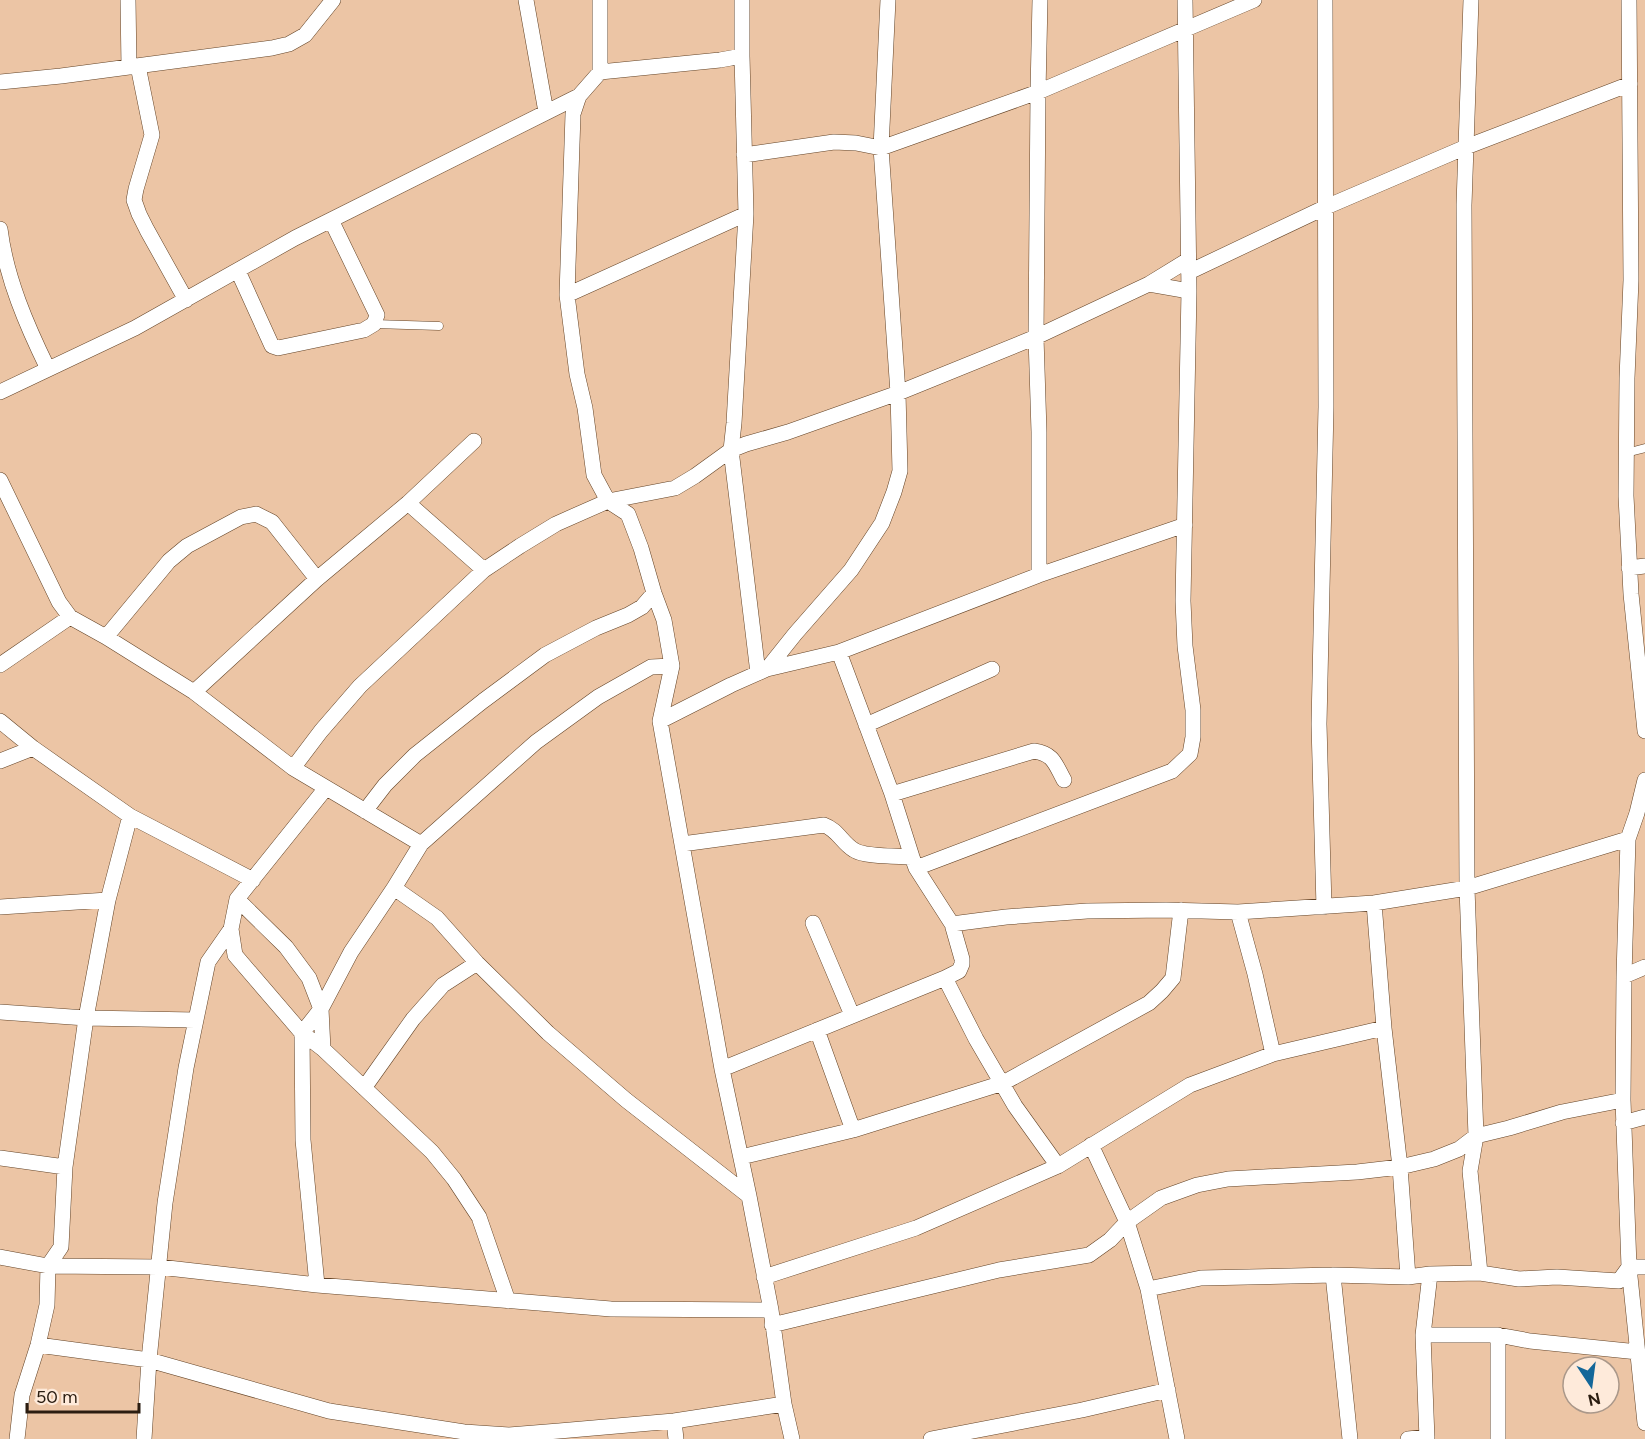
<svg xmlns="http://www.w3.org/2000/svg" width="1645" height="1439" font-family="Figtree,sans-serif">
  <style>
    .lines { fill: none; stroke-linecap: round; stroke-linejoin: round }
    .lane-casing { stroke: #634326; stroke-width: 9 }
    .street-casing { stroke: #634326; stroke-width: 16 }
    .lane { stroke: #fff; stroke-width: 8 }
    .street { stroke: #fff; stroke-width: 15 }
  </style>
  <rect width="100%" height="100%" fill="#ecc5a5"/>
  <g class="lines">
    <defs>
      <path id="lane" d="M 374,324 L 439,326
        M 1626,453 L 1645,448"/>
      <path id="street" d="M 128,0 L 129,67
        M 526,0 L 546,112
        M 600,0 L 600,72 L 579,96 L 573,114 L 567,295 L 577,374 L 585,408 L 594,475 L 608,501 L 628,514 L 641,548 L 654,593 L 664,620 L 672,666 L 660,721 L 722,1069 L 749,1196 L 771,1310 L 784,1404 L 792,1439
        M 1471,0 L 1464,205 L 1467,888 L 1476,1136 L 1470,1171 L 1480,1273
        M 1629,0 L 1631,280 L 1627,378 L 1626,496 L 1631,594 L 1645,731
        M 742,56 L 746,214 L 734,423 L 731,450 L 758,673
        M 138,66 L 152,135 L 136,189 L 134,200 L 139,214 L 147,230 L 186,300
        M 600,72 L 720,60 L 742,56 L 742,0
        M 0,82 L 61,76 L 272,48 L 289,44 L 305,35 L 333,0
        M 744,155 L 834,142 L 856,143 L 881,148 L 1038,92 L 1254,0
        M 0,229 C 6,278 27,326 48,369
        M 238,271 L 272,346 L 278,348 L 364,330 L 374,324 L 377,315 L 331,220
        M 1189,272 L 1326,207 L 1466,147 L 1630,84
        M 1149,284 L 1189,291
        M 567,295 L 746,214
        M 0,392 L 135,328 L 295,238 L 579,96
        M 0,480 L 59,602 L 70,617 L 106,637 L 194,692 L 293,768 L 421,844
        M 408,503 L 484,570
        M 1629,568 L 1645,566
        M 1039,575 L 1039,432 L 1036,337 L 1038,92 L 1040,0
        M 106,637 L 169,561 L 187,546 L 241,517 L 256,514 L 272,522 L 317,579
        M 0,665 L 70,617
        M 767,669 L 839,652 L 1039,575 L 1185,525
        M 194,692 L 317,579 L 408,503 L 474,441
        M 0,721 L 33,748 L 130,816 L 253,880
        M 660,721 L 731,685 L 767,669 L 795,634 L 851,570 L 882,523 L 894,492 L 900,471 L 898,393 L 881,148 L 888,0
        M 866,725 L 992,669
        M 0,761 L 33,748
        M 293,768 L 321,731 L 360,686 L 484,570 L 520,546 L 556,524 L 608,501 L 675,488 L 695,476 L 731,450 L 746,444 L 788,432 L 898,393 L 1036,337 L 1149,284 L 1188,260
        M 1645,780 L 1637,813 L 1628,839 L 1624,976 L 1623,1100 L 1629,1267 L 1645,1423
        M 326,788 L 237,899 L 231,929 L 235,955 L 302,1033 L 323,1049 L 432,1152 L 454,1179 L 479,1217 L 508,1301
        M 892,794 L 1034,751 C 1054,754 1055,764 1064,780
        M 365,811 L 385,785 L 415,755 L 483,701 L 545,655 L 596,628 L 628,615 L 642,607 L 654,593
        M 682,844 L 824,825 C 838,830 842,843 854,850 C 864,857 898,856 912,857
        M 916,868 L 1172,771 L 1190,754 L 1193,737 L 1193,710 L 1185,646 L 1183,601 L 1189,291 L 1185,0
        M 394,888 L 437,918 L 477,963 L 548,1033 L 626,1100 L 749,1196
        M 237,899 L 286,947 L 309,978 L 321,1009 L 302,1033 L 303,1140 L 317,1285
        M 1374,903 L 1384,1028 L 1400,1167 L 1408,1277
        M 0,907 L 108,900
        M 1324,907 L 1319,724 L 1326,407 L 1325,0
        M 1238,912 L 1255,974 L 1273,1054
        M 813,923 L 852,1015
        M 952,924 L 1006,917 L 1087,911 L 1166,910 L 1238,912 L 1374,903 L 1467,888 L 1628,839
        M 1624,976 L 1645,967
        M 945,978 L 976,1039 L 1015,1106 L 1058,1166
        M 0,1012 L 86,1018 L 195,1020
        M 817,1030 L 853,1130
        M 323,1049 L 321,1009 L 351,952 L 394,888 L 421,844 L 536,742 L 598,697 L 651,667 L 672,666
        M 722,1069 L 945,978 L 959,971 L 962,964 L 962,959 L 952,924 L 916,868 L 912,857 L 892,794 L 839,652
        M 364,1088 L 413,1019 L 443,985 L 477,963
        M 1623,1123 L 1645,1117
        M 1091,1145 L 1127,1222 L 1148,1289 L 1177,1439
        M 741,1157 L 853,1130 L 1003,1083 L 1149,1003 L 1162,991 L 1173,978 L 1181,910
        M 0,1158 L 65,1167
        M 0,1257 L 48,1266 L 159,1267 L 317,1285 L 611,1309 L 771,1310
        M 1629,1267 L 1645,1267
        M 1333,1275 L 1350,1439
        M 764,1277 L 916,1228 L 1058,1166 L 1190,1085 L 1273,1054 L 1384,1028
        M 1148,1289 L 1201,1278 L 1333,1275 L 1408,1277 L 1430,1274 L 1480,1273 L 1519,1279 L 1557,1277 L 1619,1281 L 1629,1267
        M 772,1325 L 999,1270 L 1089,1255 L 1110,1240 L 1127,1222 L 1161,1198 L 1197,1185 L 1228,1179 L 1357,1172 L 1400,1167 L 1434,1159 L 1459,1149 L 1476,1136 L 1509,1128 L 1562,1112 L 1623,1100
        M 1423,1335 L 1498,1335 L 1530,1341 L 1638,1352
        M 38,1345 L 149,1360 L 329,1411 L 464,1432 L 509,1435 L 559,1431 L 674,1421 L 784,1404
        M 674,1421 L 676,1439
        M 17,1439 L 22,1395 L 38,1345 L 47,1305 L 48,1266 L 61,1247 L 65,1167 L 86,1018 L 108,900 L 130,816
        M 144,1439 L 149,1360 L 165,1203 L 186,1068 L 208,962 L 231,929
        M 931,1439 L 1082,1410 L 1168,1390
        M 1408,1439 L 1427,1437
        M 1427,1439 L 1423,1335 L 1430,1274
        M 1498,1439 L 1498,1335"/>
    </defs>
    <use href="#lane" class="lane-casing"/>
    <use href="#street" class="street-casing"/>
    <use href="#lane" class="lane"/>
    <use href="#street" class="street"/>
  </g>
  <g transform="translate(1591 1385) rotate(167)"><circle r="28" fill="#feeada" stroke="#aa988a" stroke-width="1.5"/>
  <path d="M0-4.5L10 22L0 15L-10 22Z" fill="#146799"/>
  <text y="-9" font-size="16" font-weight="bold" text-anchor="middle" fill="#2b1d11">N</text>
  </g>
  <path d="M27 1403v9h112v-9" fill="none" stroke="#2b1d11" stroke-width="3"/>
  <text x="36" y="1403" font-size="18" fill="#2b1d11" stroke="#feeada" stroke-width="4.5" paint-order="stroke">50 m</text>
</svg>
